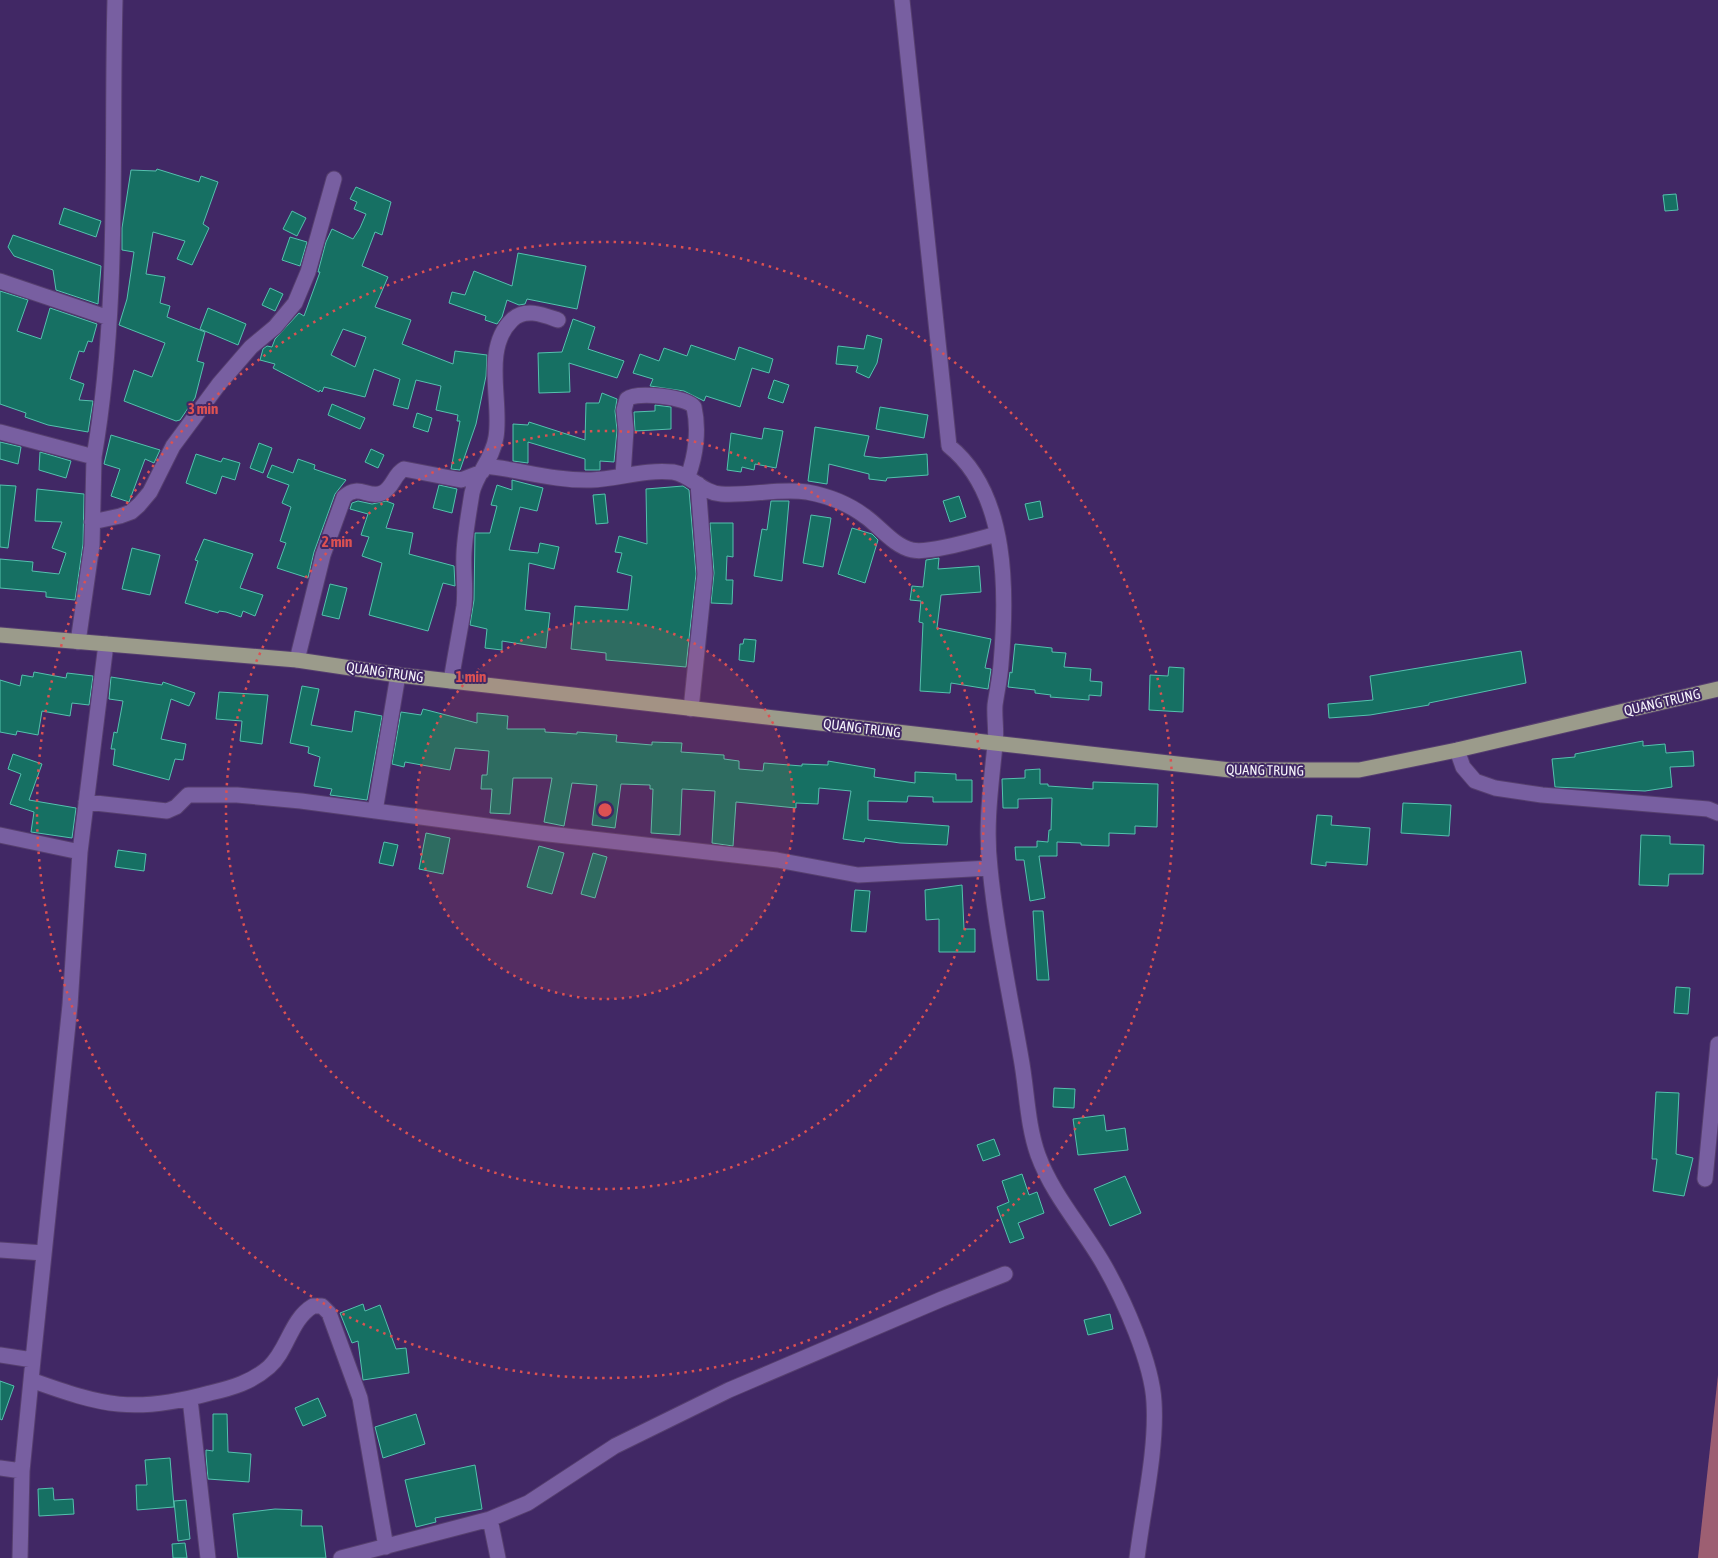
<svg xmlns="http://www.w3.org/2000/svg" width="1718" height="1558" font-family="'Asap Condensed',sans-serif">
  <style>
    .water { fill: #9d5f72 }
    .building { fill: #167063; stroke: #54c1ae; fill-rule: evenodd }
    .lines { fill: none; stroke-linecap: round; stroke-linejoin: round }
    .minor-casing { stroke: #563f6f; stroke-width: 17 }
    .major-casing { stroke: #563f6f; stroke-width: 17 }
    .minor { stroke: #785fa1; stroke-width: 15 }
    .major { stroke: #9b9b8b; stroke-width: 15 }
    .ring { fill: none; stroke: #dc5152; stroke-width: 2.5; stroke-dasharray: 2.5 5 }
    .labels { text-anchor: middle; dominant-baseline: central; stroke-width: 4; stroke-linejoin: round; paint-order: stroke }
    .street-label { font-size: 14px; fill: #f5f3fa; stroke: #412865 }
    .centre { fill: #dc5152; stroke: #412865; stroke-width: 2.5 }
    .ring-label { font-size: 15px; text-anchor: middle; font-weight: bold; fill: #dc5152; stroke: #412865; stroke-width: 4; stroke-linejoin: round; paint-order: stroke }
  </style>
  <rect width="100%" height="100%" fill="#412865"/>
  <path class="water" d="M 1718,1375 L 1718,1558 L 1698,1558 Z"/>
  <path class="building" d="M 157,169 L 199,182 L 201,176 L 218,182 L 203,224 L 209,228 L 192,265 L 177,259 L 185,241 L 153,232 L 146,274 L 165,277 L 160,303 L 170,306 L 167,317 L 205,332 L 197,361 L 204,363 L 195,398 L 180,420 L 176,421 L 124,401 L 134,370 L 152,377 L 165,343 L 119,325 L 127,299 L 134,252 L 122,250 L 122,228 L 131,170 L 156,171 Z
    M 356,187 L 391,202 L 382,235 L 375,232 L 362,266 L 388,277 L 375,307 L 411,320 L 402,344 L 453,364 L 455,351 L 487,355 L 486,376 L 476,424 L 460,470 L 451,469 L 460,421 L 457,421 L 458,415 L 436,410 L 441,386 L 416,380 L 408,409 L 393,405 L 400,379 L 374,369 L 365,397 L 324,387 L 322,392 L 320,390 L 319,392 L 273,368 L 275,364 L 260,360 L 263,349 L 267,346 L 272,347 L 275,339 L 299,313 L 304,316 L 320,272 L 318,272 L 326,242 L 332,229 L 353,239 L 360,228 L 366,214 L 354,209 L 357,202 L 350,199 ZM 343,329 L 366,337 L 355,367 L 331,355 Z
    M 1676,194 L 1678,210 L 1665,211 L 1663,195 Z
    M 64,208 L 101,221 L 96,237 L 59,224 Z
    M 292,211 L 306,218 L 297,236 L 283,229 Z
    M 13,235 L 101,266 L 98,304 L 56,290 L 53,270 L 14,256 L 8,247 Z
    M 290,237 L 307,242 L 300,266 L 282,260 Z
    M 518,253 L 586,266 L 577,309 L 527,299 L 525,304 L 519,305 L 507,300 L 502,317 L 497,324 L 485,320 L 486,316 L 449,303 L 452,292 L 465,295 L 474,271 L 512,286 Z
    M 270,288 L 283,294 L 275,311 L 262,305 Z
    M 0,291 L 28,300 L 17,331 L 41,339 L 50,308 L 97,324 L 92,342 L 88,341 L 84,352 L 79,351 L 70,379 L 84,384 L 79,400 L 93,401 L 88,432 L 48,425 L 25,417 L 26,413 L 0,404 Z
    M 208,308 L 246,324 L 238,345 L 200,329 Z
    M 573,319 L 595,327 L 588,349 L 624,361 L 617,378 L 569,363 L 570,392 L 539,393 L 538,353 L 562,352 Z
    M 867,335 L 882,339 L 877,363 L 869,378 L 856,372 L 858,366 L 836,364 L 838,346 L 864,349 Z
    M 691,345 L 735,360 L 739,347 L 773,359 L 769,373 L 752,368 L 740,407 L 706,396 L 704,401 L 684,391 L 650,386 L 653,379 L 633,373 L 640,354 L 659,361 L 664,348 L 687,356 Z
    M 774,380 L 789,385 L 783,403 L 768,398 Z
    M 602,393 L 617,399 L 615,411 L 617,430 L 614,462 L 600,461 L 600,470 L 585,470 L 585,459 L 528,442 L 528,463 L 513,461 L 513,424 L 528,425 L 529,422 L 585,440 L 586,403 L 599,403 Z
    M 332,404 L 365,418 L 360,429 L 328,415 Z
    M 655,405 L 671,407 L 671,429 L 635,431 L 634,412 L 655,411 Z
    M 880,407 L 928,415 L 924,438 L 876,429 Z
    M 417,413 L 432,418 L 428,432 L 413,427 Z
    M 815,427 L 869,436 L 864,456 L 880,458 L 927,454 L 928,475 L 887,478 L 886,481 L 869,479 L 869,474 L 829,464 L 827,484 L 808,481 Z
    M 764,428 L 783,431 L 776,468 L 755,464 L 754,470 L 742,467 L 741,472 L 727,470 L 731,433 L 762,439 Z
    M 111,435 L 160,450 L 154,463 L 145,459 L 129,502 L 111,496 L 120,469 L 104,464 Z
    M 0,442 L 21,447 L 18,464 L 0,459 Z
    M 259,443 L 272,448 L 263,473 L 250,468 Z
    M 371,449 L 384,455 L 378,468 L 365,462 Z
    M 40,452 L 71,461 L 66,478 L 39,470 Z
    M 196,454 L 221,462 L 223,458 L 240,463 L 235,480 L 222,476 L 216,494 L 186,483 Z
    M 298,459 L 315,465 L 314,469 L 346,480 L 335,494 L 314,552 L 308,578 L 277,568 L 286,543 L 280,541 L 291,507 L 282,503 L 289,485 L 267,477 L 272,465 L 293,473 Z
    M 512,480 L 543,488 L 537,511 L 520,507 L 509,550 L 538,553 L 540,543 L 559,547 L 554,569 L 529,563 L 525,610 L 550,613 L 546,648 L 502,641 L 502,650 L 485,648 L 487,629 L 470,625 L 474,600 L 475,533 L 490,533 L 497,506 L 491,505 L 497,485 L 512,490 Z
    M 0,485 L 16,486 L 8,548 L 0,547 Z
    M 439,485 L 457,489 L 452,513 L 433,508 Z
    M 683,486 L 689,490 L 696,574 L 686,667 L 606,660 L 606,653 L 571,649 L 575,606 L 628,610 L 632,576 L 617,572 L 622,553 L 615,552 L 619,536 L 647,544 L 646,489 Z
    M 37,489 L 84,494 L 83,544 L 75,600 L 46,597 L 46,592 L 0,588 L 0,559 L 33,562 L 32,571 L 59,574 L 66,553 L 52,548 L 62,522 L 35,521 Z
    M 605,494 L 608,523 L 596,524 L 593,495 Z
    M 959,496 L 966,517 L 950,522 L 943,501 Z
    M 358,501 L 372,504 L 386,501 L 394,504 L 386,528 L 413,533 L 409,554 L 454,566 L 455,586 L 443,583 L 428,631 L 369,615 L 382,563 L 362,556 L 369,537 L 361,535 L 368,514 L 350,509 L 352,503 Z
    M 771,501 L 789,501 L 782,581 L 754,576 L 762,529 L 767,530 Z
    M 1040,501 L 1043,517 L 1029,520 L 1025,504 Z
    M 811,515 L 831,518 L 823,567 L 803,563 Z
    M 710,523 L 733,523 L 733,557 L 727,556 L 726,580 L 733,580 L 732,604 L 711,603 L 714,573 Z
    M 852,528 L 872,534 L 878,540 L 865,583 L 838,574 Z
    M 204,539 L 253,554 L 240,588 L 263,595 L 255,616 L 243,611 L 241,617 L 226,612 L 219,611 L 218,613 L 185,603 L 198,561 L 195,560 Z
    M 132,548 L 160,555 L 150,595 L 122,589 Z
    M 939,558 L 938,569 L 979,566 L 981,592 L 941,595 L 937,628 L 991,639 L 985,668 L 991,669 L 988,689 L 951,683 L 950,693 L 920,691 L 923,623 L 919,622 L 921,601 L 910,600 L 912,586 L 923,587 L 926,560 Z
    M 330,584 L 347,588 L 339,619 L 322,615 Z
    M 744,639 L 756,640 L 754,662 L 739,660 L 740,644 L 743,644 Z
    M 1015,644 L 1052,648 L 1052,652 L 1066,653 L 1064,667 L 1091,669 L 1090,681 L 1102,682 L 1101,696 L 1089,695 L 1089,700 L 1050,697 L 1051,695 L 1035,693 L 1035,690 L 1008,687 L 1010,672 L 1012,673 Z
    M 1521,651 L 1526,683 L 1429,703 L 1429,705 L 1370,715 L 1329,718 L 1328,704 L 1373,700 L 1370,676 Z
    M 1169,667 L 1184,668 L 1183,712 L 1149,710 L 1150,675 L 1168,676 Z
    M 34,672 L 66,678 L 67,673 L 93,676 L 89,705 L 72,703 L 70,716 L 42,711 L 38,735 L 17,731 L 16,735 L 0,732 L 0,680 L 20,686 L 22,675 L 33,677 Z
    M 111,677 L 162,685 L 163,682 L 195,693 L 189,706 L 171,699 L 161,739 L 186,744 L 183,760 L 175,759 L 169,780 L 113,765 L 115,749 L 111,749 L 114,732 L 117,733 L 123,701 L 109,699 Z
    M 302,686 L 319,689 L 311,725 L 352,732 L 355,711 L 382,716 L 367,800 L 330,795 L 332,789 L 314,786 L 320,757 L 308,753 L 309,747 L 290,743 Z
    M 219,692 L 268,695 L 262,744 L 240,741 L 242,721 L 216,719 Z
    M 423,709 L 477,723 L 477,713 L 508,716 L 507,729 L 545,729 L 545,732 L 577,734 L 577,732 L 617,735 L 616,742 L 652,745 L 652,742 L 682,743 L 681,752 L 724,755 L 724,759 L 739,761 L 739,769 L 763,771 L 764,763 L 802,766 L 802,764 L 828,765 L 828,761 L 875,769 L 874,777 L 915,783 L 915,772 L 956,774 L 956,780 L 972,780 L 972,802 L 933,802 L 933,797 L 908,796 L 907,802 L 868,801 L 868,820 L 949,826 L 947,845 L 900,843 L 865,838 L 864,842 L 843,839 L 851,791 L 819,788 L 818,804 L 796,803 L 796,808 L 736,802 L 733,846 L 712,843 L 715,791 L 682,789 L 680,835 L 651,833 L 653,789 L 650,789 L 650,785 L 621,784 L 615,828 L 592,825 L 597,785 L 572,783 L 564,826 L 544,822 L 552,778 L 513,778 L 510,814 L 490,813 L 492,789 L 481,789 L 482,775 L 487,775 L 489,751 L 455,748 L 450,770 L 405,762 L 404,767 L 392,764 L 401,712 L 421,715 Z
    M 1643,741 L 1643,746 L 1665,744 L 1666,753 L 1693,751 L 1694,766 L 1670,767 L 1672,787 L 1645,791 L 1555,787 L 1552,759 L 1575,757 L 1575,754 Z
    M 13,754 L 42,764 L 29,800 L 76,808 L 72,838 L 31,832 L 34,812 L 10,804 L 21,774 L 8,769 Z
    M 1040,769 L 1040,784 L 1048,784 L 1048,786 L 1093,789 L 1093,782 L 1158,784 L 1157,827 L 1135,826 L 1135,834 L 1109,833 L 1109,846 L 1081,845 L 1081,843 L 1057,842 L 1057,856 L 1039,856 L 1045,898 L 1030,901 L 1024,860 L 1016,860 L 1015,847 L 1037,847 L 1037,841 L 1048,842 L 1049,830 L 1051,830 L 1052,798 L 1018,799 L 1018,808 L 1003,808 L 1002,779 L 1025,778 L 1025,770 Z
    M 1403,803 L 1451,805 L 1449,836 L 1401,833 Z
    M 1317,815 L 1332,816 L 1331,825 L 1370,828 L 1367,865 L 1326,862 L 1326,866 L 1311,864 Z
    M 426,833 L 450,838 L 443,874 L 419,869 Z
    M 1641,835 L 1670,836 L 1670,844 L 1704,845 L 1703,874 L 1669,874 L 1668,886 L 1639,885 Z
    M 384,842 L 398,845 L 393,866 L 379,863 Z
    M 539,846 L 564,853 L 552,894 L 527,887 Z
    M 118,850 L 146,854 L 144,871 L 115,867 Z
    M 593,853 L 607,857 L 595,898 L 581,894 Z
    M 962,885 L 964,929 L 975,929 L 975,952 L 939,952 L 939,919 L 926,920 L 925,890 Z
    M 855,890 L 870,891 L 866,932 L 851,931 Z
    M 1033,911 L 1043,911 L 1049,980 L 1037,980 Z
    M 1676,987 L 1690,988 L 1688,1014 L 1674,1013 Z
    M 1054,1088 L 1075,1089 L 1074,1108 L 1053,1107 Z
    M 1656,1092 L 1679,1093 L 1676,1154 L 1693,1158 L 1684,1196 L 1653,1191 L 1657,1159 L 1652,1159 Z
    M 1104,1115 L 1106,1131 L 1125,1128 L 1128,1150 L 1078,1155 L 1073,1119 Z
    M 994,1139 L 1000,1155 L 983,1161 L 977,1145 Z
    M 1022,1174 L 1029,1195 L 1037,1192 L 1044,1213 L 1018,1223 L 1024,1238 L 1010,1243 L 997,1207 L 1009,1202 L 1002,1181 Z
    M 1125,1176 L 1141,1213 L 1110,1226 L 1094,1189 Z
    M 363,1304 L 365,1311 L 380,1305 L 396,1349 L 406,1348 L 409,1373 L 363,1380 L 358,1341 L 352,1343 L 340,1313 Z
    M 1110,1314 L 1113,1329 L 1088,1335 L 1084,1320 Z
    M 0,1381 L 14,1386 L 2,1420 L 0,1419 Z
    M 318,1398 L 326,1416 L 303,1426 L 295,1408 Z
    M 213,1414 L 227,1414 L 228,1452 L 251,1454 L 249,1482 L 208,1479 L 206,1455 L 206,1450 L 213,1451 Z
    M 416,1414 L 425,1444 L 383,1458 L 375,1427 Z
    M 170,1458 L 174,1507 L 137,1510 L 136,1485 L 147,1485 L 145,1460 Z
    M 475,1465 L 482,1509 L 435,1518 L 436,1522 L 416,1527 L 405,1480 Z
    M 53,1488 L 54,1500 L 73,1499 L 74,1514 L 39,1516 L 38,1489 Z
    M 186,1500 L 190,1539 L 178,1541 L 174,1501 Z
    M 275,1509 L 302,1510 L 301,1526 L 322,1526 L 326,1558 L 238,1558 L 233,1514 Z
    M 185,1543 L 187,1558 L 173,1558 L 172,1544 Z"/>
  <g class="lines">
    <defs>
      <path id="minor" d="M 902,0 L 949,446 C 1009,494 1007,594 1001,664 C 1000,678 997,691 995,705 C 994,718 997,732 995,745 C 991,786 985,826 990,868 C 996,931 1010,995 1021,1058 C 1027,1090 1027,1124 1038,1155 C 1053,1196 1083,1228 1104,1265 C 1124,1300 1152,1363 1154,1402 C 1157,1450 1143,1509 1137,1558
        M 0,281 L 109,318
        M 0,432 L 94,457 L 92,545 L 78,642
        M 94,457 C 120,306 111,152 115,0
        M 486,466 C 521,470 555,481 591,480 C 619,479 644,469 673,472 C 692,475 702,493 721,494 C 750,496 778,488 807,492 C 829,496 849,504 866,517 C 880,527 894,546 912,550 C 929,554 978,539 997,534
        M 623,475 L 626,430 L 624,410 L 627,399 C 637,391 687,397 694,407 C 699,429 696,455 688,476
        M 92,522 L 120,516 L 131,512 L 139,505 L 150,492 L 173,446 L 219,384 L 251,347 L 275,327 L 295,303 L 308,272 L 334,179
        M 297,660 L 323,555 L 344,497 C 359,483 368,499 382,493 C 393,488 394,474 404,469 L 461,480 L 482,472
        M 451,681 C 455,656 460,631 464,606 C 466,588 463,571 464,553 C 465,533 469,512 472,493 C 476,474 493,459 496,437 C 502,402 482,349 512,320 C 525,307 544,315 558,320
        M 691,709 L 705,574 L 698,484
        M 1457,750 L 1463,767 L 1475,781 L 1495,788 L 1542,795 L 1708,809 L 1718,813
        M 86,802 L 167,811 L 176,807 L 188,795 L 237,795 L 301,801 L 540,833 L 777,860 L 858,875 L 990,868
        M 375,811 L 398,675
        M 0,835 L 80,852
        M 1705,1179 L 1718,1044
        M 0,1250 L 44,1253
        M 0,1355 L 33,1360
        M 31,1380 C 103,1406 134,1414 210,1393 C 232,1388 252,1382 269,1367 C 288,1350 290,1320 313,1306 L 322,1306 L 329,1313 L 360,1398 L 386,1547
        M 190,1399 L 208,1558
        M 0,1468 L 22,1471
        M 490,1519 L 498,1558
        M 20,1558 L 22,1471 L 33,1360 L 70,1005 L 80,852 L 106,644
        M 341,1558 L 490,1519 L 528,1503 L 615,1446 L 729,1390 L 942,1299 L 1005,1274"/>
      <path id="major" d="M 0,635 L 297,660 L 398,675 L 1230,770 L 1359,770 L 1457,750 L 1718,689"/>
    </defs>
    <use href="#minor" class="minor-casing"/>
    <use href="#major" class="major-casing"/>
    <use href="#minor" class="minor"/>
    <use href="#major" class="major"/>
  </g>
  <circle cx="605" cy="810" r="189" fill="#dc5152" fill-opacity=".12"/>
  <g class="ring">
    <circle cx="605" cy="810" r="189"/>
    <circle cx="605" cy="810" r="379"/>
    <circle cx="605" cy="810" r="568"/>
  </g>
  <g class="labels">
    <g class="street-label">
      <text transform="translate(385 672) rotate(8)">QUANG TRUNG</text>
      <text transform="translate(1662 702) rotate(-13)">QUANG TRUNG</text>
      <text transform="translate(862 728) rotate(7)">QUANG TRUNG</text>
      <text transform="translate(1265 770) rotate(1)">QUANG TRUNG</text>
    </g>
  </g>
  <circle cx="605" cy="810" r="8" class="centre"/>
  <g class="ring-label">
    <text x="203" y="414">3 min</text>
    <text x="337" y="547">2 min</text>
    <text x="471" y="682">1 min</text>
  </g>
</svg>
